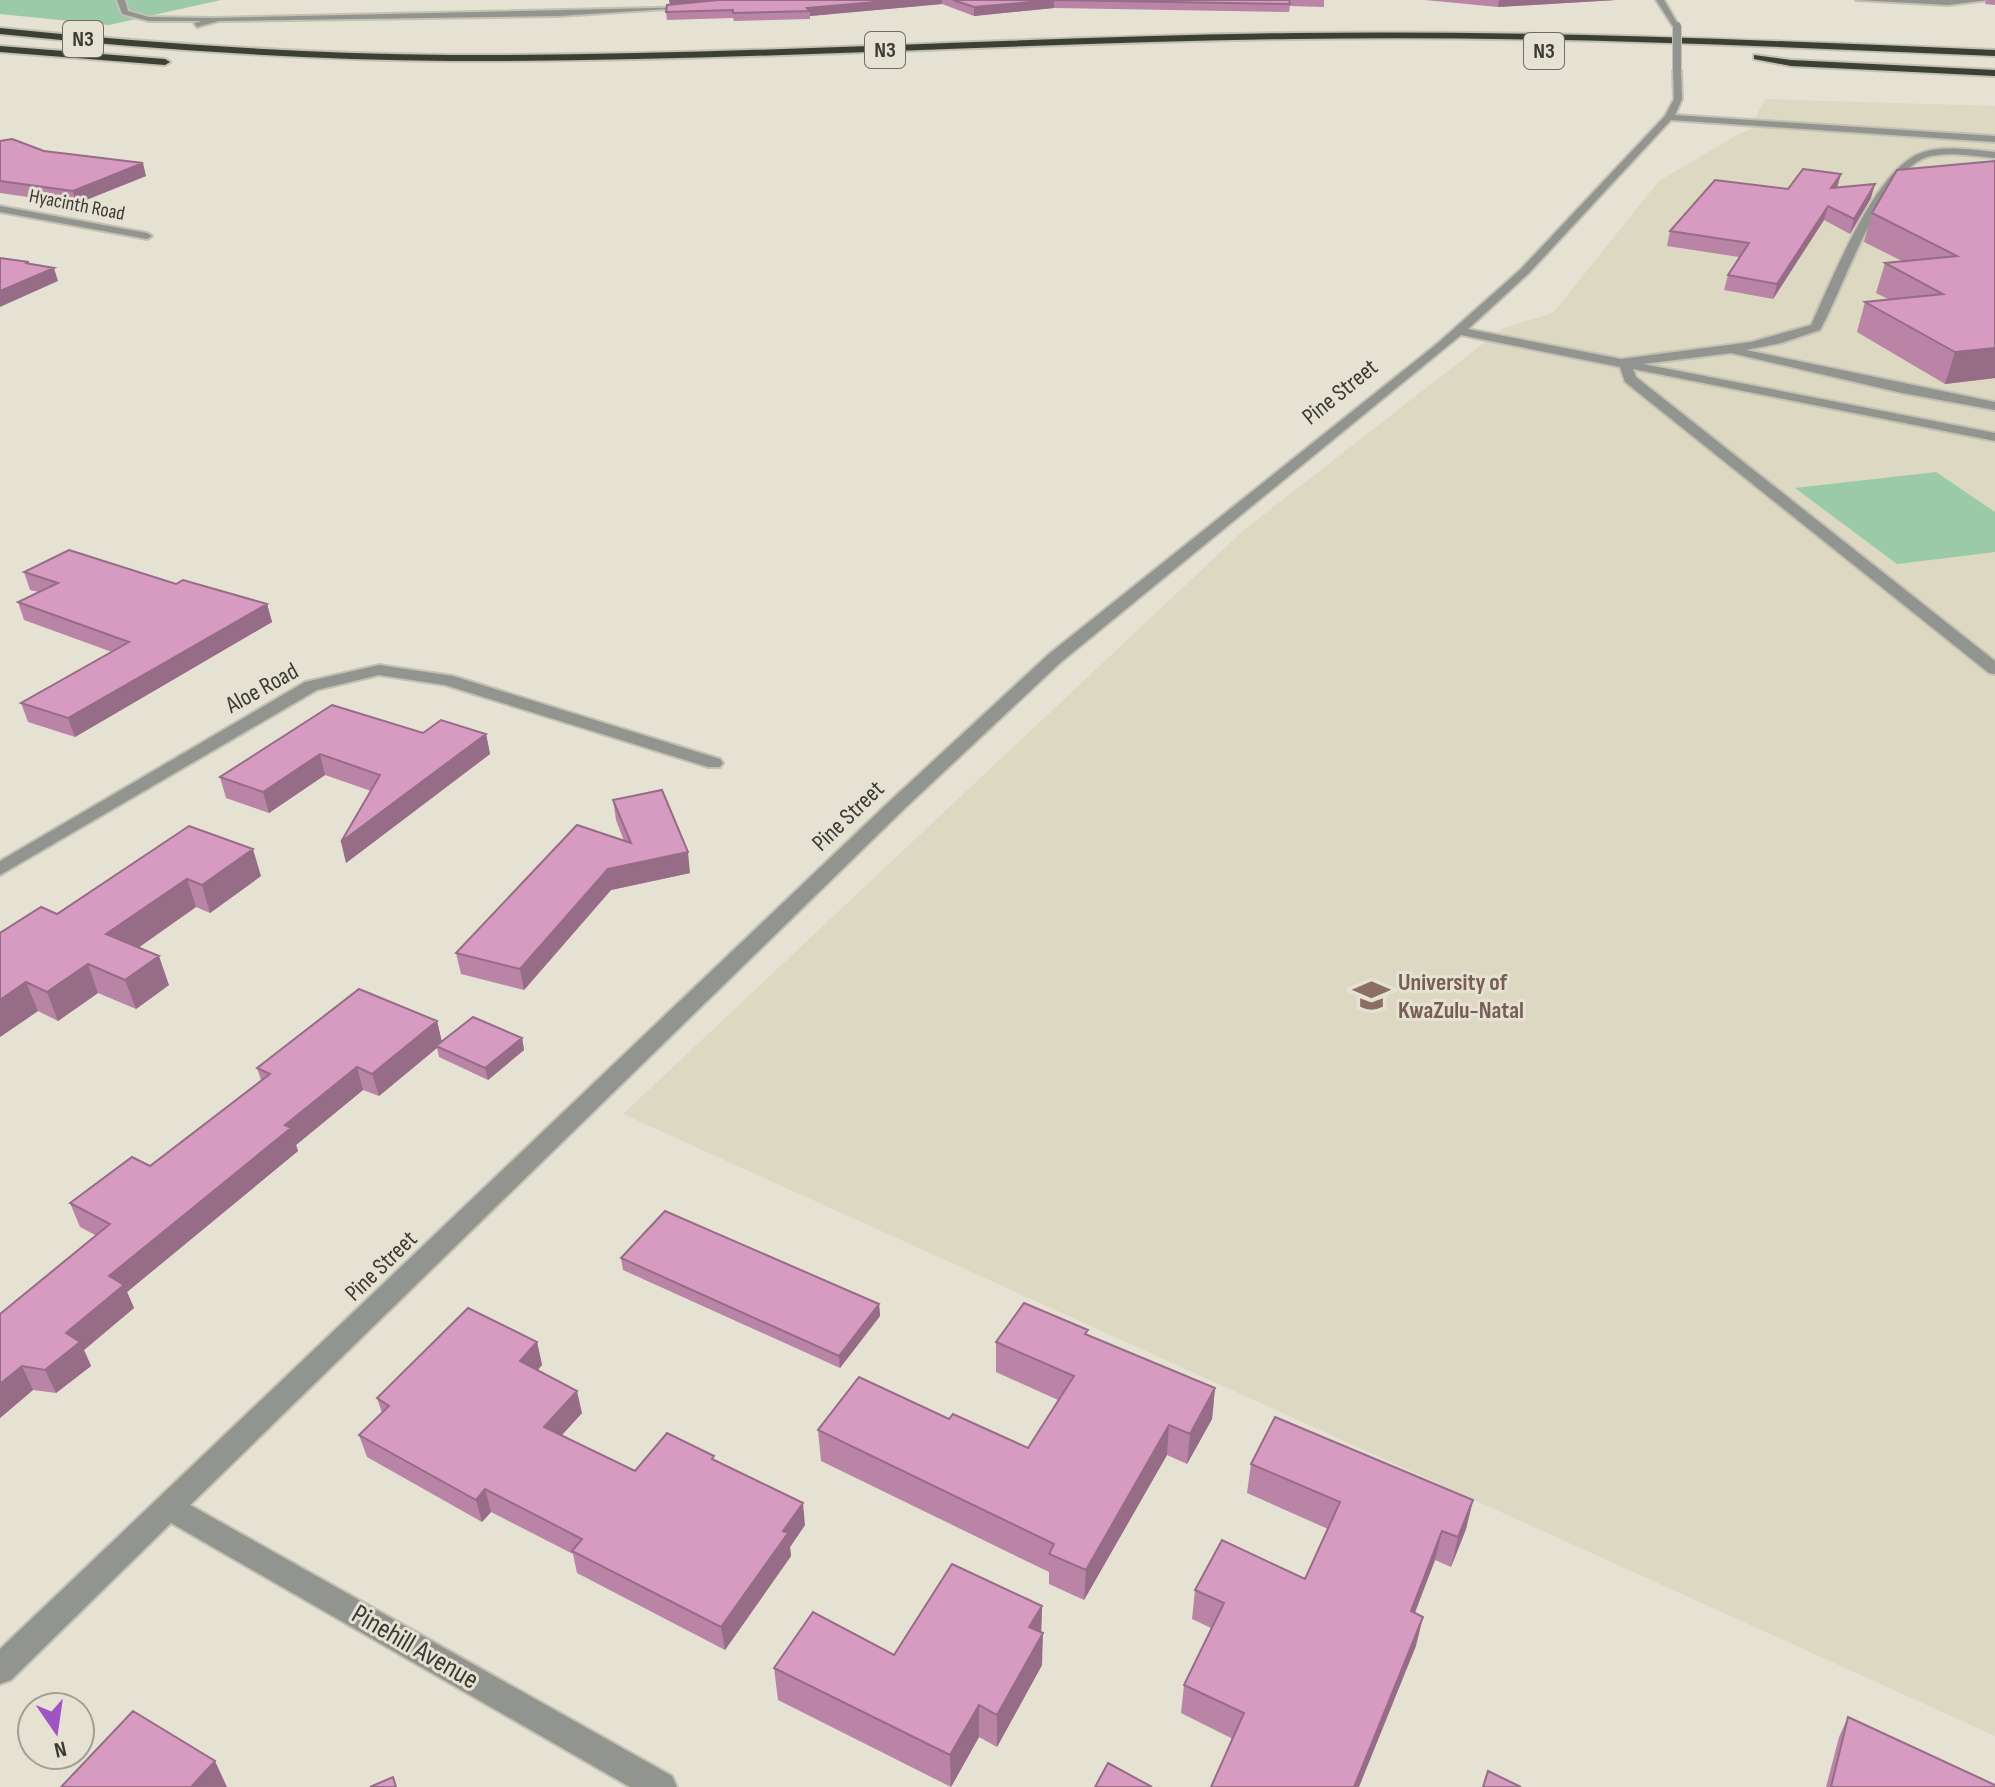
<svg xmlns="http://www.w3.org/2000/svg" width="1995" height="1787" font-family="'Sofia Sans Condensed',sans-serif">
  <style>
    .built { fill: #ddd8c1 }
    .green { fill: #9acaa8 }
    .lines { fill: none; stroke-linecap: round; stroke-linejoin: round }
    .minor-casing { stroke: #c4c0b3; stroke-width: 4 }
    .highway-casing { stroke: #c4c0b3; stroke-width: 4 }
    .minor { fill: #92958f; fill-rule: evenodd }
    .highway { fill: #3a4034; fill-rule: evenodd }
    .minor-bridge-casing { stroke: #c4c0b3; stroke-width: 10; stroke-linecap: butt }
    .minor-bridge { stroke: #92958f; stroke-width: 8 }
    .wall { fill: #b984a6 }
    .shaded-wall { fill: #966c87 }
    .building { fill: #d79ac1; stroke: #966c87; stroke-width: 2 }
    .labels { text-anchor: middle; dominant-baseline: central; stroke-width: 6; stroke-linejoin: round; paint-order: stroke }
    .far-street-label { font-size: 20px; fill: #3c3a34; stroke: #e6e2d3 }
    .shield { fill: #e6e2d3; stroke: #6f6c64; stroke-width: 2 }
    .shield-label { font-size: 22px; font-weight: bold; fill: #3c3a34 }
    .street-label { font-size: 24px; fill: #3c3a34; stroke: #e6e2d3 }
    .education-label { font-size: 24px; font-weight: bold; fill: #785e54; stroke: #e6e2d3; text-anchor: start }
    .near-street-label { font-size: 28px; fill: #3c3a34; stroke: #e6e2d3 }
  </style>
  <rect width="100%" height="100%" fill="#e6e2d3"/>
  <path class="built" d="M 1765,99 L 1995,106 L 1995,1736 L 623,1114 L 1245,529 L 1503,328 L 1553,313 L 1659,181 L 1737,135 L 1757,127 L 1754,120 Z"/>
  <path class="green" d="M 0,0 L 221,0 L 109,25 L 0,14 Z
    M 1936,472 L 1995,512 L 1995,552 L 1897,564 L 1795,488 Z"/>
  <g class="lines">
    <defs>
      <path id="minor" d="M 117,0 L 125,0 L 128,11 L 149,17 L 214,18 L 698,7 L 559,16 L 219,21 L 197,27 L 194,23 L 202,21 L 149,21 L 122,14 Z
        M 1656,0 L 1664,0 L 1680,28 L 1674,28 Z
        M 1856,0 L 1989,0 L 1948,5 Z
        M 1677,68 L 1681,71 L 1682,99 L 1675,115 L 1995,136 L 1995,142 L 1671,120 L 1529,273 L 1468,329 L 1621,359 L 1751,342 L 1811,325 C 1832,280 1872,177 1916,155 C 1939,144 1971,150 1995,152 L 1995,158 C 1974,156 1947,151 1927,157 C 1880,173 1844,288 1820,330 L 1781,343 L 1746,350 L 1995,402 L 1995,410 L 1902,393 L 1731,353 L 1643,364 L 1995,433 L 1995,441 L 1633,369 L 1636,377 L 1995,661 L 1995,674 L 1989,673 L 1625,382 L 1620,367 L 1461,335 L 1061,662 L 904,809 L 190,1505 L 672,1776 L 677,1787 L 630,1787 L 171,1523 L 11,1680 L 0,1684 L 0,1649 L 890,801 L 1049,654 L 1438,343 L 1521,269 L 1665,116 L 1674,99 L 1673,71 Z
        M 0,206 L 147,233 L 152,236 L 147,239 L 0,212 Z
        M 379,665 L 453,676 L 720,759 L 723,763 L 720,767 L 708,767 L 445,685 L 379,675 L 317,690 L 0,875 L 0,861 L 305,682 Z"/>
      <path id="highway" d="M 0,28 C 150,43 300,54 451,55 C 732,56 1012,37 1293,33 C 1527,30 1761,40 1995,50 L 1995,56 C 1761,46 1527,35 1293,39 C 1012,43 732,62 450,61 C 300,60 150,49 0,34 Z
        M 0,46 L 165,59 L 170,62 L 165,65 L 0,52 Z
        M 1754,55 L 1791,60 L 1995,70 L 1995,76 L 1791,66 L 1754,59 Z"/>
    </defs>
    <use href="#minor" class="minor-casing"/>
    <use href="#highway" class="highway-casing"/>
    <use href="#minor" class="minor"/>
    <use href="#highway" class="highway"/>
    <defs>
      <path id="minor-bridge" d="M 1677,26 L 1677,71"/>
    </defs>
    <use href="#minor-bridge" class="minor-bridge-casing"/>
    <use href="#minor-bridge" class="minor-bridge"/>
  </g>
  <path class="wall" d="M 647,0 L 1324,0 L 1324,7 L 1290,6 L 1289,12 L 1054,8 L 974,16 L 942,4 L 810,16 L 810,19 L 734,21 L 733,18 L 667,20 L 666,12 L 694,3 L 670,4 L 669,0 Z
    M 1405,0 L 1616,0 L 1498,7 L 1425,0 Z
    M 1986,0 L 1995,0 L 1995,5 L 1985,4 Z
    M 0,141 L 44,151 L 146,176 L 76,204 L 0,193 Z
    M 1995,161 L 1995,378 L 1945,384 L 1857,332 L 1865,302 L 1888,299 L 1876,293 L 1885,263 L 1902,261 L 1864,242 L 1872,213 Z
    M 1837,188 L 1871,198 L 1850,234 L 1824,220 L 1773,299 L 1724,290 L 1728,275 L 1739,257 L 1667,246 L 1670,231 L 1788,189 Z
    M 24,572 L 176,584 L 267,604 L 272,622 L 75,737 L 28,722 L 21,703 L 112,652 L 24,620 L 18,602 L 39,592 L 30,590 Z
    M 332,705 L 423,733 L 486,734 L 490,754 L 346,863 L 371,791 L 325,775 L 269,813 L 226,798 L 220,777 Z
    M 613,800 L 690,873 L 611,890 L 524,990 L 461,974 L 456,953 L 624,841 L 616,820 Z
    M 189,826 L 261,876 L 210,913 L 196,907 L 138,947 L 169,985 L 136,1009 L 98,993 L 58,1021 L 38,1011 L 0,1037 L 57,914 Z
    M 437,1021 L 442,1042 L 522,1038 L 524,1050 L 488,1080 L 439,1057 L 437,1048 L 379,1096 L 363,1090 L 296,1145 L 298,1151 L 127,1292 L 134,1308 L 84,1350 L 91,1366 L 56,1393 L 33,1390 L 0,1418 L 0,1314 L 97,1236 L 80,1227 L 70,1203 L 150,1166 L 261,1080 L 257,1068 Z
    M 621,1258 L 879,1304 L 880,1316 L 840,1368 L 623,1270 Z
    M 1088,1335 L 1215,1388 L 1212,1419 L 1187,1464 L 1167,1455 L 1084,1600 L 1049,1584 L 1049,1572 L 821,1461 L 818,1430 L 949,1419 L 1028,1448 L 1058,1400 L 996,1372 L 996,1342 Z
    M 537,1342 L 542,1365 L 538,1370 L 582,1413 L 562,1435 L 635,1471 L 715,1461 L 805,1525 L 790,1547 L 791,1556 L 725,1650 L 577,1573 L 573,1554 L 491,1512 L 482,1522 L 367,1457 L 359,1435 L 382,1413 L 377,1398 Z
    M 1251,1464 L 1473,1500 L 1466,1529 L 1451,1567 L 1435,1560 L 1415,1613 L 1416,1646 L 1233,1739 L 1181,1713 L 1184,1685 L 1211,1628 L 1192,1619 L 1195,1590 L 1305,1579 L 1328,1529 L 1247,1493 Z
    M 1042,1606 L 1041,1632 L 1042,1665 L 997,1747 L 979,1737 L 951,1787 L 778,1700 L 774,1668 L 894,1655 Z
    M 1848,1717 L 1995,1787 L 1826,1787 L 1839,1737 Z"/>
  <path class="shaded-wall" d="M 669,0 L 729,0 L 670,4 Z
    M 898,0 L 942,0 L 942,4 L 810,16 L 810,11 L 807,8 Z
    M 1054,0 L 1054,8 L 974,16 L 974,7 Z
    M 1499,0 L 1616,0 L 1498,7 Z
    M 143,163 L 146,176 L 76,204 L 73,191 Z
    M 1841,174 L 1837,188 L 1831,188 Z
    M 1875,184 L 1871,198 L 1850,234 L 1854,219 Z
    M 1828,206 L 1824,220 L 1773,299 L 1777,284 Z
    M 54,268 L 58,281 L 0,307 L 0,291 Z
    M 1995,348 L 1995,378 L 1945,384 L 1955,352 Z
    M 267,604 L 272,622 L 75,737 L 68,718 Z
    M 486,734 L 490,754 L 346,863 L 341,842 Z
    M 320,754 L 325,775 L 269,813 L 263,792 Z
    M 253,849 L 261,876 L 210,913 L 202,885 Z
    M 688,852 L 690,873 L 611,890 L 524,990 L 520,969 L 608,869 Z
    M 187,879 L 196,907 L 117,963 L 106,934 Z
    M 159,956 L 169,985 L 136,1009 L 125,980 Z
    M 88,964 L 98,993 L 58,1021 L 47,992 Z
    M 26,982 L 38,1011 L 0,1037 L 0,1000 Z
    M 437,1021 L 442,1043 L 436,1046 L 437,1048 L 379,1096 L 372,1074 Z
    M 522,1038 L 524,1050 L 488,1080 L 485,1068 Z
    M 357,1067 L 363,1090 L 296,1145 L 298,1151 L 127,1292 L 134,1308 L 84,1350 L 91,1366 L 56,1393 L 45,1370 L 66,1333 L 109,1276 L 285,1125 Z
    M 879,1304 L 880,1316 L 840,1368 L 839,1356 Z
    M 537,1342 L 542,1365 L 525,1383 L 520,1361 Z
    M 22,1366 L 33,1390 L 0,1418 L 0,1384 Z
    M 1215,1388 L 1212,1419 L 1187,1464 L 1190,1434 Z
    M 577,1391 L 582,1413 L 549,1449 L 544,1427 Z
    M 1169,1425 L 1167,1455 L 1084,1600 L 1086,1570 Z
    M 485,1489 L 491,1512 L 482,1522 L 476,1500 Z
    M 1473,1500 L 1466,1529 L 1451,1567 L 1458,1537 Z
    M 803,1503 L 805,1525 L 790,1547 L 791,1556 L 725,1650 L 721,1627 L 783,1531 Z
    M 1442,1531 L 1435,1560 L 1404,1640 L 1411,1611 Z
    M 1042,1606 L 1041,1638 L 1043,1633 L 1042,1665 L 997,1747 L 997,1715 L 1029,1627 Z
    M 1423,1617 L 1416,1646 L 1359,1787 L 1354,1787 Z
    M 979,1705 L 979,1737 L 951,1787 L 950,1755 Z
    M 215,1761 L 227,1787 L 191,1787 Z"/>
  <path class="building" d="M 719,0 L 898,0 L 807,8 L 810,11 L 733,13 L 733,10 L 666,12 L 667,5 Z
    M 953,0 L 1289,0 L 1290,4 L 1054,0 L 974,7 Z
    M 12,139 L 44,151 L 143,163 L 73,191 L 0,181 L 0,141 Z
    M 1995,161 L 1995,348 L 1955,352 L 1865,302 L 1943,294 L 1885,263 L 1957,256 L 1872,213 L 1897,170 Z
    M 1803,169 L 1841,174 L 1831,188 L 1875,184 L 1854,219 L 1828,206 L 1777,284 L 1728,275 L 1749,243 L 1670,231 L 1715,180 L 1788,189 Z
    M 0,258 L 29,262 L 25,263 L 54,268 L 0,291 Z
    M 69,550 L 176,584 L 183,580 L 267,604 L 68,718 L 21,703 L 129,642 L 18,602 L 58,583 L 24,572 Z
    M 332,705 L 423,733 L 441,720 L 486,734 L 341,842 L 380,775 L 320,754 L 263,792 L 220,777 Z
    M 662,790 L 688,852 L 608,869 L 520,969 L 456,953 L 577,825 L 631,843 L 613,800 Z
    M 189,826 L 253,849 L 202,885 L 187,879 L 106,934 L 159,956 L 125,980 L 88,964 L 47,992 L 26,982 L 0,1000 L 0,933 L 41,907 L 57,914 Z
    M 359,989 L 437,1021 L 372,1074 L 357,1067 L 285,1125 L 291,1128 L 109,1276 L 124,1285 L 66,1333 L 80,1342 L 45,1370 L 22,1366 L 0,1384 L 0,1314 L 110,1224 L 70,1203 L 132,1157 L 150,1166 L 270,1074 L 257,1068 Z
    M 473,1017 L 522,1038 L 485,1068 L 436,1046 Z
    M 665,1211 L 879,1304 L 839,1356 L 621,1258 Z
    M 1024,1303 L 1088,1330 L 1085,1334 L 1215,1388 L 1190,1434 L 1169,1425 L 1086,1570 L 1049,1554 L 1054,1544 L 818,1430 L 859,1377 L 949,1419 L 953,1414 L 1028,1448 L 1074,1376 L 996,1342 Z
    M 468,1308 L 537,1342 L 520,1361 L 577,1391 L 544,1427 L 635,1471 L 667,1433 L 714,1456 L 712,1459 L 803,1503 L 783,1531 L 788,1533 L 721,1627 L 572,1551 L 582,1539 L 485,1489 L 476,1500 L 359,1435 L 389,1406 L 377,1398 Z
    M 1275,1417 L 1473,1500 L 1458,1537 L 1442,1531 L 1411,1611 L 1423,1617 L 1354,1787 L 1211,1787 L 1244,1713 L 1184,1685 L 1224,1603 L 1195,1590 L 1222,1540 L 1305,1579 L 1340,1502 L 1251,1464 Z
    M 952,1564 L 1042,1606 L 1029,1627 L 1043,1633 L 997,1715 L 979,1705 L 950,1755 L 774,1668 L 813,1612 L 894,1655 Z
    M 133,1711 L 215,1761 L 191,1787 L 61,1787 Z
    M 1848,1717 L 1995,1785 L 1995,1787 L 1831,1787 Z
    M 1108,1763 L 1152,1787 L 1095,1787 Z
    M 1488,1771 L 1521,1787 L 1483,1787 Z
    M 393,1777 L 396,1787 L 370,1787 Z"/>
  <defs>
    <symbol id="university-bare" viewBox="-9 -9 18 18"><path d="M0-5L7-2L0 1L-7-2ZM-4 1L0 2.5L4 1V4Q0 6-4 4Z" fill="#8d6e63" stroke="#e6e2d3" stroke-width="2.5" paint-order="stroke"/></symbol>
  </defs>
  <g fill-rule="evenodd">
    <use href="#university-bare" x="1346" y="970" width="51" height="51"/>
  </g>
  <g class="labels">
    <g class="far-street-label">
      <text transform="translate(77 205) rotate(11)">Hyacinth Road</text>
    </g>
    <g class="shield">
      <rect x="63" y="21" width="40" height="36" rx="6"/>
      <rect x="865" y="32" width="40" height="36" rx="6"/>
      <rect x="1524" y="33" width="40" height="36" rx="6"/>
    </g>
    <g class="shield-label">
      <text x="83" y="39">N3</text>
      <text x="885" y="50">N3</text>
      <text x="1544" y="51">N3</text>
    </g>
    <g class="street-label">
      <text transform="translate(1340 392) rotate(-39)">Pine Street</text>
      <text transform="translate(262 688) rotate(-29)">Aloe Road</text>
      <text transform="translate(848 816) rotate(-44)">Pine Street</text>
      <text transform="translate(381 1266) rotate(-44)">Pine Street</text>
    </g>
    <g class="education-label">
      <text x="1398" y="982">University of<tspan x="1398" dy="28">KwaZulu-Natal</tspan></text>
    </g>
    <g class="near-street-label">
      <text transform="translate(415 1647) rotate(30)">Pinehill Avenue</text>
    </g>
  </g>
  <g transform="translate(56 1731) rotate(167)"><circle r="38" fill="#e6e2d3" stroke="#a29f93" stroke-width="2"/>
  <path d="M0-6L14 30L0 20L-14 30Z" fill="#9f53c5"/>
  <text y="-12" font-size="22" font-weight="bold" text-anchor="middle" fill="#3c3a34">N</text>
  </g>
</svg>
